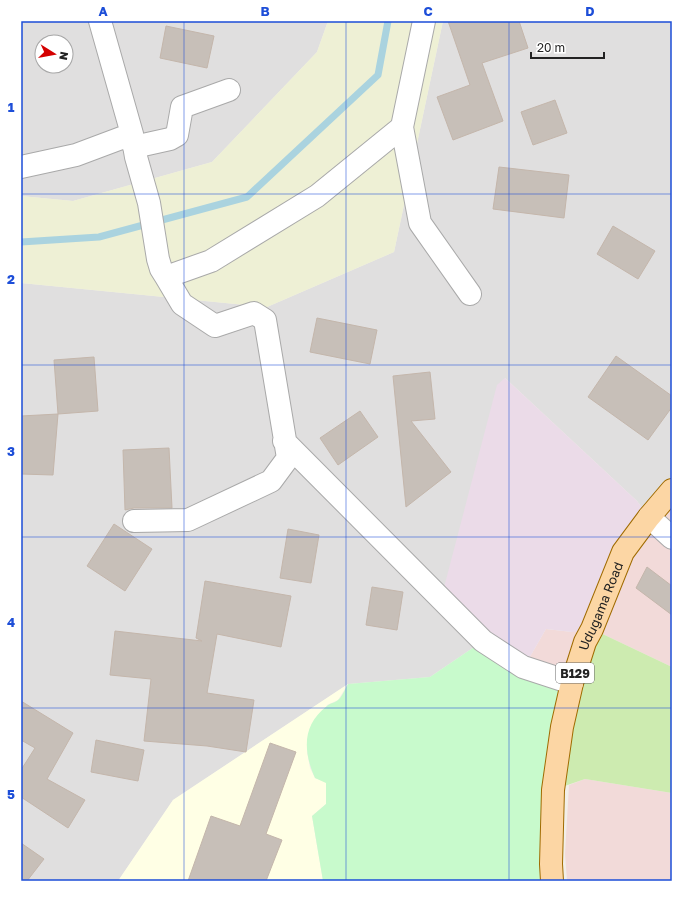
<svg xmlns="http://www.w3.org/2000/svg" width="693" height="902" font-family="'Golos Text',sans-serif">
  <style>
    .residential { fill: #e0dfdf; fill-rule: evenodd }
    .commercial { fill: #f2dad9 }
    .industrial { fill: #ebdbe8 }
    .education { fill: #ffffe5 }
    .farmland { fill: #eef0d5 }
    .grass { fill: #cdebb0 }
    .park { fill: #c8facc }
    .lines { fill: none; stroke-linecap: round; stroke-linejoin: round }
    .stream { stroke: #aad3df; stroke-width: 7 }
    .building { fill: #c7bfb8; stroke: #c4b6ab }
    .street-casing { stroke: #a9a9a9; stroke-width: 24 }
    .primary-casing { stroke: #a06b00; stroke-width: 24 }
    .street { stroke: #fff; stroke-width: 22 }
    .primary { stroke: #fcd6a4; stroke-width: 22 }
    .grid { fill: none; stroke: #1d4ed8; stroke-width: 1; stroke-opacity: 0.55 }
    .labels { text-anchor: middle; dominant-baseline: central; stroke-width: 3.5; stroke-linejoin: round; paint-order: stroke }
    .shield { fill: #fff; stroke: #646464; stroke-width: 1 }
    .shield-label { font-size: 12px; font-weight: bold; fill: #222 }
    .street-label { font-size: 13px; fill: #222; stroke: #fff }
    .neatline { fill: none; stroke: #1d4ed8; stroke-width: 1.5 }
    .grid-label { font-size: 13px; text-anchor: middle; font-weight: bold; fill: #1d4ed8 }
  </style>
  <rect width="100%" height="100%" fill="#f2efe9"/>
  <path class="residential" d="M 21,21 L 328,21 L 317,52 L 212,162 L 73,201 L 21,196 ZM 42,42 L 66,42 L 66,66 L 42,66 Z
    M 443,21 L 672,21 L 672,490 L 649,517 L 637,501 L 505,378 L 483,641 L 430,677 L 348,684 L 173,800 L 118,881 L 21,881 L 21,283 L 267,307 L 394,252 Z"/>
  <path class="commercial" d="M 672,490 L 672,667 L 592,629 L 572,683 L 524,667 L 546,629 L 572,632 L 623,552 Z
    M 585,779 L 672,793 L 672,881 L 567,881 L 565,854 L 569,785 Z"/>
  <path class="industrial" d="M 505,378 L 637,501 L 649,517 L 592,629 L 572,632 L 546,629 L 524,667 L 441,599 L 497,385 Z"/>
  <path class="education" d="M 348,684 L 338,700 L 327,705 L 307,752 L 310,768 L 315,778 L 326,782 L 326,804 L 312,816 L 323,881 L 118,881 L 173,800 Z"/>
  <path class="farmland" d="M 328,21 L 443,21 L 394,252 L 267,307 L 21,283 L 21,196 L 73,201 L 212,162 L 317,52 Z"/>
  <path class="grass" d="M 592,629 L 672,667 L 672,793 L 585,779 L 553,790 Z"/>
  <path class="park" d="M 483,641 L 572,683 L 552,881 L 323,881 L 312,816 L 326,804 L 326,783 L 315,778 C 303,751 302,725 327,706 C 330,703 335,703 338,700 C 342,697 345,689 348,684 L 430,677 Z"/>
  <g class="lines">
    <path class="stream" d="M 21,242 L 99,237 L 247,197 L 378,75 L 388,21"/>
  </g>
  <path class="building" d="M 448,21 L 519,21 L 528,48 L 482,63 L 503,121 L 453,140 L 437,97 L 470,85 Z
    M 166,26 L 214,36 L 207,68 L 160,58 Z
    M 555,100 L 567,133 L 533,145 L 521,112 Z
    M 499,167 L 569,175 L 564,218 L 493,209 Z
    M 613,226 L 655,251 L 638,279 L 597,254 Z
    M 317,318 L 377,330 L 370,364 L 310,352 Z
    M 616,356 L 672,396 L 672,407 L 648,440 L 588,397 Z
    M 94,357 L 98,411 L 58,414 L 54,360 Z
    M 430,372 L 435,419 L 411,421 L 451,472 L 406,507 L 393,376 Z
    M 360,411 L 378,437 L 338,465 L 320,438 Z
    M 58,414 L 53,475 L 21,474 L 21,416 Z
    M 169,448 L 172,508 L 134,508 L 125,510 L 123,450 Z
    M 114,524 L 152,549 L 125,591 L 87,566 Z
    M 288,529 L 319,535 L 311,583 L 280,578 Z
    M 647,567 L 672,586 L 672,615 L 636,588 Z
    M 205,581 L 291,596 L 281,647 L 217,634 L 207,693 L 254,700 L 246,752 L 207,746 L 144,741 L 151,679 L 110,675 L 115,631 L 202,641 L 196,638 Z
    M 372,587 L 403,592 L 397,630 L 366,625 Z
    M 21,701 L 73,733 L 47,779 L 85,800 L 68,828 L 21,797 L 21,770 L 35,748 L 21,740 Z
    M 96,740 L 144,750 L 138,781 L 91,772 Z
    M 270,743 L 296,752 L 266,834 L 282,840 L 266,881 L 188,881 L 211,816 L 240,826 Z
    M 21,843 L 44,859 L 27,881 L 21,881 Z"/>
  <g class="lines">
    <defs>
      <path id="street" d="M 100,21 L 132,134 L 136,157 L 149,203 L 158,259 L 161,269 L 166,277 L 211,261 L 317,196 L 402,127 L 420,223 L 470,294
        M 402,127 L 424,21
        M 134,147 L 170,139 L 177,135 L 182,107 L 229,90
        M 21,167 L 76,155 L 132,134
        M 284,441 L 483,641 L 523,667 L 572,683
        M 649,517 L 672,538
        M 134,521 L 188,520 L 271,481 L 288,458 L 265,320 L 254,313 L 215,326 L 182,304 L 166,277"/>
      <g id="primary">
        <path id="s1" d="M 552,881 L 551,864 L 553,790 L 562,727 L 572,683 L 585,642 L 592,629 L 623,552 L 649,517 L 672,490"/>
      </g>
    </defs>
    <use href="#street" class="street-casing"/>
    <use href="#primary" class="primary-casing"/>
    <use href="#street" class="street"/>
    <use href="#primary" class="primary"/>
  </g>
  <path class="grid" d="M 184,21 L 184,881M 346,21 L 346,881M 509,21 L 509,881M 21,194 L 672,194M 21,365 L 672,365M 21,537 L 672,537M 21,708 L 672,708"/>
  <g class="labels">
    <rect class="shield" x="556" y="663" width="38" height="20" rx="3"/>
    <g class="shield-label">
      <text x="575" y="673">B129</text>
    </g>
    <g class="street-label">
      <text stroke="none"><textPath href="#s1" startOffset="282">Udugama Road</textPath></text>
    </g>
  </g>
  <rect width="693" height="902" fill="none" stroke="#ffffff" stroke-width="44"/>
  <g transform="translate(54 54) rotate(101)"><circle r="19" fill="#ffffff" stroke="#a7a7a7"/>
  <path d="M0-3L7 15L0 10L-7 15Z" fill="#d40000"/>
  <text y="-6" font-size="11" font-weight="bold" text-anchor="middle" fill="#222222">N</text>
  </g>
  <path d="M531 52v6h73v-6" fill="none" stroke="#222222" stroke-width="2"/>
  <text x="537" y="52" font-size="12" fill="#222222" stroke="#ffffff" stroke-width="3" paint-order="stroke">20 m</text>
  <rect x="22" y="22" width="649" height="858" class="neatline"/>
  <g class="grid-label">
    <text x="103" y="16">A</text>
    <text x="265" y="16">B</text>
    <text x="428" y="16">C</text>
    <text x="590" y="16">D</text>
    <text x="11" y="112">1</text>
    <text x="11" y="284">2</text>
    <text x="11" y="456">3</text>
    <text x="11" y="627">4</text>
    <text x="11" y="799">5</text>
  </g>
</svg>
